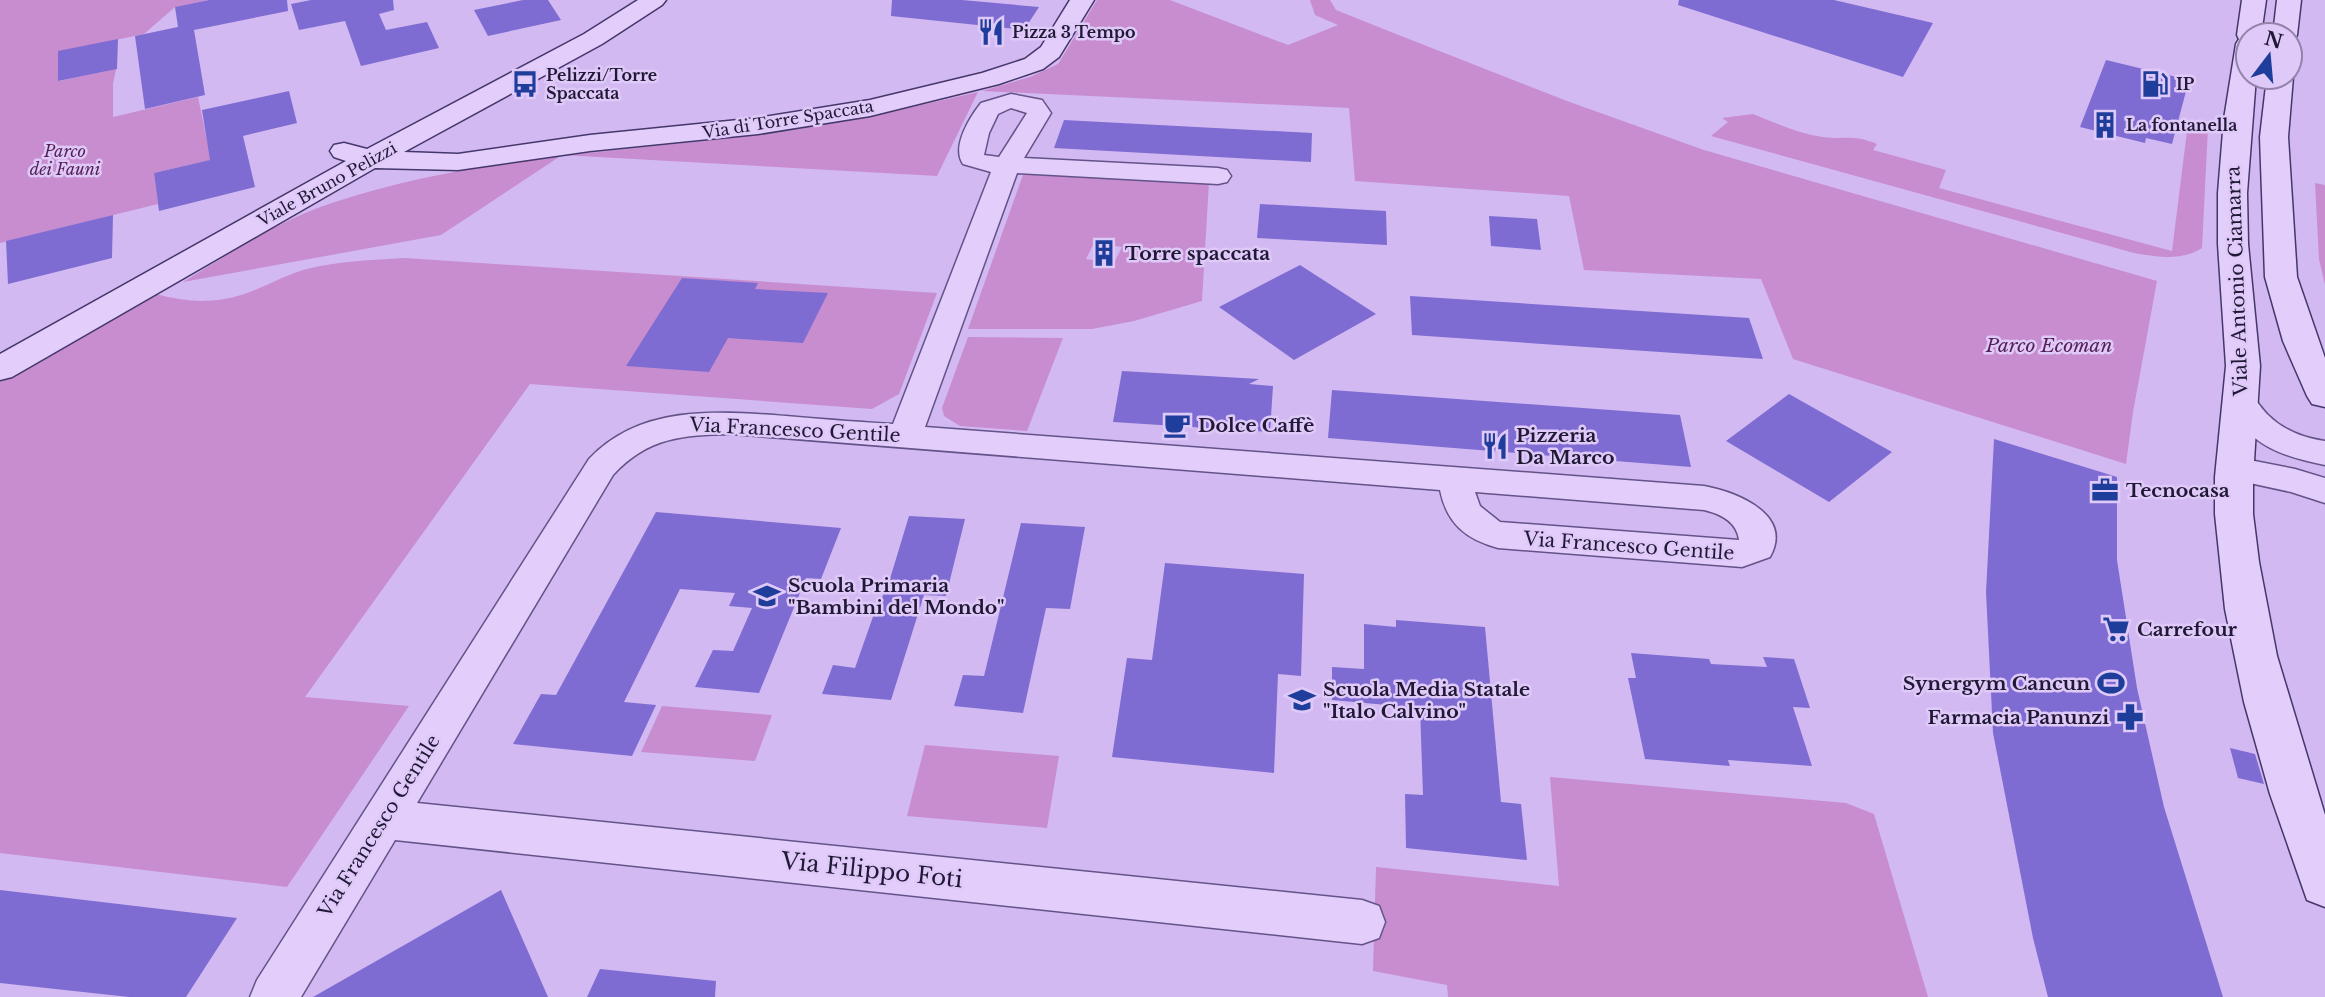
<svg xmlns="http://www.w3.org/2000/svg" width="2325" height="997" font-family="'Libre Baskerville',serif">
  <style>
    .green { fill: #c78dcf; fill-rule: evenodd }
    .building { fill: #7e6cd2 }
    .lines { fill: none; stroke-linecap: round; stroke-linejoin: round }
    .street-casing { stroke: #635388; stroke-width: 3 }
    .secondary-casing { stroke: #44376a; stroke-width: 3 }
    .street { fill: #e2cdfb; fill-rule: evenodd }
    .secondary { fill: #e2cdfb; fill-rule: evenodd }
    .labels { text-anchor: middle; dominant-baseline: central; stroke-width: 5; stroke-linejoin: round; paint-order: stroke }
    .far-poi-label { font-size: 16px; font-weight: bold; fill: #201936; stroke: #dfc9f8; text-anchor: start }
    .far-street-label { font-size: 16px; fill: #201936; stroke: #dfc9f8 }
    .far-park-label { font-size: 16px; font-style: italic; fill: #541e53; stroke: #dfc9f8 }
    .poi-label { font-size: 19px; font-weight: bold; fill: #201936; stroke: #dfc9f8; text-anchor: start }
    .street-label { font-size: 19px; fill: #201936; stroke: #dfc9f8 }
    .park-label { font-size: 19px; font-style: italic; fill: #541e53; stroke: #dfc9f8 }
    .near-street-label { font-size: 23px; fill: #201936; stroke: #dfc9f8 }
  </style>
  <rect width="100%" height="100%" fill="#d3b9f1"/>
  <path class="green" d="M 0,0 L 209,0 L 175,7 L 144,34 L 58,52 L 59,81 L 116,69 L 113,84 L 113,117 L 198,97 L 211,160 L 154,173 L 158,204 L 0,243 Z
    M 1097,0 L 1170,0 L 1288,45 L 1338,25 L 1315,15 L 1310,0 L 1330,0 L 1336,10 L 1391,32 L 1567,101 L 1704,150 L 2157,281 L 2133,412 L 2126,464 L 1793,359 L 1761,279 L 1584,270 L 1569,196 L 1355,181 L 1349,108 L 982,91 L 1030,77 L 1058,64 Z
    M 978,92 L 937,176 L 562,155 L 441,235 L 183,282 C 231,253 279,220 332,203 C 469,157 613,153 755,135 C 830,126 904,109 978,92 Z
    M 1753,114 C 1776,123 1799,134 1823,137 C 1847,140 1852,134 1877,144 L 1873,150 L 1946,170 L 1939,188 L 2172,251 L 2188,123 L 2208,128 L 2202,248 C 2182,261 2157,257 2134,253 L 1711,136 L 1728,122 L 1722,118 Z
    M 1024,172 L 1209,182 L 1202,301 L 1134,321 L 1092,329 L 968,329 ZM 1094,243 L 1122,247 L 1114,263 L 1086,259 Z
    M 2315,183 L 2325,185 L 2325,285 L 2319,259 Z
    M 405,258 L 937,293 L 899,394 L 872,409 L 530,384 L 305,697 L 409,706 L 287,887 L 0,853 L 0,380 L 156,294 C 185,302 212,304 241,295 C 264,288 284,275 307,269 C 339,261 372,260 405,258 Z
    M 968,337 L 1063,338 L 1027,431 L 960,426 L 944,416 L 942,408 Z
    M 662,706 L 772,715 L 755,761 L 641,752 Z
    M 925,745 L 1059,756 L 1047,828 L 907,816 Z
    M 1550,777 L 1846,803 L 1874,814 L 1928,997 L 1448,997 L 1447,985 L 1373,971 L 1376,867 L 1559,886 Z"/>
  <path class="building" d="M 209,0 L 287,0 L 288,11 L 194,30 L 205,95 L 145,109 L 135,36 L 178,27 L 175,7 Z
    M 311,0 L 393,0 L 394,10 L 379,14 L 386,30 L 427,22 L 439,48 L 361,66 L 345,21 L 299,30 L 291,4 Z
    M 523,0 L 548,0 L 561,20 L 488,36 L 474,10 Z
    M 892,0 L 962,0 L 1039,7 L 1024,30 L 891,16 Z
    M 1679,0 L 1834,0 L 1933,23 L 1903,77 L 1678,5 Z
    M 118,39 L 117,69 L 58,81 L 58,51 Z
    M 2106,60 L 2189,80 L 2172,144 L 2146,138 L 2145,143 L 2080,127 Z
    M 289,91 L 297,123 L 243,136 L 255,187 L 159,211 L 154,173 L 210,160 L 202,110 Z
    M 1064,120 L 1312,133 L 1311,162 L 1054,148 Z
    M 1260,204 L 1386,211 L 1387,245 L 1257,238 Z
    M 113,215 L 112,258 L 8,284 L 6,241 Z
    M 1489,216 L 1537,219 L 1541,250 L 1491,246 Z
    M 1300,265 L 1376,314 L 1294,360 L 1219,307 Z
    M 682,278 L 758,283 L 755,289 L 828,293 L 803,343 L 728,338 L 709,372 L 626,366 Z
    M 1410,296 L 1749,318 L 1763,359 L 1412,335 Z
    M 1122,371 L 1259,379 L 1249,384 L 1273,386 L 1270,432 L 1113,422 Z
    M 1332,390 L 1680,415 L 1691,467 L 1328,438 Z
    M 1789,394 L 1892,452 L 1829,502 L 1726,441 Z
    M 1994,439 L 2117,477 L 2117,560 L 2137,688 L 2164,807 L 2223,997 L 2048,997 L 2033,938 L 1993,733 L 1986,592 Z
    M 656,512 L 841,528 L 821,579 L 806,578 L 759,693 L 695,687 L 713,650 L 733,651 L 752,608 L 729,606 L 735,593 L 680,589 L 624,702 L 656,705 L 632,756 L 513,744 L 541,694 L 556,695 Z
    M 909,516 L 965,519 L 946,596 L 924,595 L 891,700 L 822,694 L 833,665 L 855,668 L 876,608 L 879,608 L 887,582 L 889,582 Z
    M 1021,523 L 1085,527 L 1070,609 L 1046,608 L 1023,713 L 954,706 L 963,675 L 984,676 Z
    M 1165,563 L 1304,574 L 1301,676 L 1278,674 L 1274,773 L 1112,757 L 1127,658 L 1152,660 Z
    M 1396,620 L 1485,627 L 1501,802 L 1521,804 L 1527,860 L 1406,848 L 1405,794 L 1423,795 L 1420,708 L 1332,700 L 1332,667 L 1364,669 L 1364,624 L 1396,627 Z
    M 1631,653 L 1709,659 L 1711,664 L 1767,667 L 1763,657 L 1794,659 L 1810,708 L 1793,707 L 1812,766 L 1728,760 L 1730,766 L 1645,759 L 1628,678 L 1636,678 Z
    M 2230,748 L 2255,754 L 2264,784 L 2238,778 Z
    M 0,890 L 237,918 L 186,997 L 129,997 L 0,983 Z
    M 501,890 L 548,997 L 313,997 Z
    M 600,969 L 716,981 L 715,997 L 587,997 Z"/>
  <g class="lines">
    <defs>
      <path id="street" d="M 1011,94 L 1042,100 L 1051,113 L 1024,158 L 1218,168 L 1227,170 L 1231,176 L 1227,182 L 1218,184 L 1017,173 L 925,427 L 1704,486 C 1736,492 1794,514 1770,557 L 1742,567 L 1498,548 C 1466,539 1447,524 1440,490 L 732,434 C 683,435 648,437 613,475 L 417,803 L 1362,900 L 1379,906 L 1385,922 L 1379,938 L 1362,944 L 395,840 L 301,997 L 250,997 L 257,980 L 589,459 C 641,404 717,411 786,416 C 821,419 857,422 893,424 L 991,172 L 963,164 C 951,147 970,117 981,103 ZM 1011,108 L 1027,113 L 999,157 L 984,155 L 989,133 L 998,114 ZM 1475,492 L 1704,510 C 1721,514 1737,522 1739,540 L 1500,522 L 1480,506 Z
        M 2242,393 C 2258,398 2257,404 2268,415 C 2283,430 2304,438 2325,441 L 2325,465 C 2279,456 2251,445 2226,404 L 2231,397 Z
        M 2234,457 L 2295,469 L 2325,478 L 2325,503 L 2291,492 L 2222,477 L 2217,469 L 2222,461 Z"/>
      <path id="secondary" d="M 638,0 L 666,0 L 662,5 L 602,44 L 404,152 L 458,154 L 590,135 L 758,118 L 870,100 L 982,73 L 1025,59 L 1041,47 L 1070,0 L 1094,0 L 1059,57 L 1043,69 L 999,84 L 870,116 L 758,134 L 590,151 L 458,170 L 375,168 L 12,377 L 0,380 L 0,354 L 346,161 L 334,157 L 330,151 L 334,145 L 344,143 L 367,149 L 584,34 Z
        M 2242,0 L 2266,0 L 2261,35 L 2248,35 L 2248,77 L 2256,77 L 2247,193 L 2248,244 L 2260,366 L 2253,477 L 2253,514 L 2259,562 L 2277,656 L 2325,815 L 2325,907 L 2307,900 L 2270,794 L 2244,702 L 2225,609 L 2215,514 L 2215,477 L 2226,366 L 2218,244 L 2218,193 L 2224,119 L 2236,44 L 2239,39 L 2237,35 Z
        M 2277,0 L 2301,0 L 2297,35 L 2294,40 L 2290,41 L 2290,35 L 2273,35 Z
        M 2290,73 L 2293,77 L 2288,137 L 2297,277 L 2325,358 L 2325,407 L 2312,404 L 2307,396 L 2283,341 L 2265,277 L 2260,137 L 2267,77 L 2290,77 Z"/>
    </defs>
    <use href="#street" class="street-casing"/>
    <use href="#secondary" class="secondary-casing"/>
    <use href="#street" class="street"/>
    <use href="#secondary" class="secondary"/>
  </g>
  <defs>
    <symbol id="restaurant-bare" viewBox="-9 -9 18 18"><path d="M-5-6h1v4h1v-4h1v4h1v-4h1v5L-1.5 .5V6h-2V.5L-5-1ZM5-6V6H3V1.5H1.5Q1.5-4 5-6Z" fill="#1f3d9b" stroke="#dfc9f8" stroke-width="2.5" paint-order="stroke"/></symbol>
    <symbol id="bus-bare" viewBox="-9 -9 18 18"><path d="M-5-6H5V4H4V6H2V4H-2V6H-4V4H-5ZM-3.5-4V0h7V-4ZM-3.5 1.2v1.5H-2V1.2ZM2 1.2v1.5H3.5V1.2Z" fill="#1f3d9b" stroke="#dfc9f8" stroke-width="2.5" paint-order="stroke"/></symbol>
    <symbol id="fuel-bare" viewBox="-9 -9 18 18"><path d="M-5.5-6h7V0h2V4h1.3V-2.5L3-4.5l.8-.8L6-3V5H2.5V1h-1V6h-7ZM-4.2-4.7v3.2H.2V-4.7Z" fill="#1f3d9b" stroke="#dfc9f8" stroke-width="2.5" paint-order="stroke"/></symbol>
    <symbol id="building-bare" viewBox="-9 -9 18 18"><path d="M-4-6H4V6H1V3H-1V6H-4ZM-2.5-4.3h1.7v1.8h-1.7ZM.8-4.3h1.7v1.8H.8ZM-2.5-1h1.7V.8h-1.7ZM.8-1h1.7V.8H.8Z" fill="#1f3d9b" stroke="#dfc9f8" stroke-width="2.5" paint-order="stroke"/></symbol>
    <symbol id="cafe-bare" viewBox="-9 -9 18 18"><path d="M-5.5-4.5H6V0H3Q3 3.5 0 3.5H-2.5Q-5.5 3.5-5.5 0ZM3-3.2v2h1.7v-2ZM-6 4.5H4V6H-6Z" fill="#1f3d9b" stroke="#dfc9f8" stroke-width="2.5" paint-order="stroke"/></symbol>
    <symbol id="office-bare" viewBox="-9 -9 18 18"><path d="M-6-3h4V-5.5h4V-3h4V5H-6ZM-1-4.5V-3h2v-1.5ZM-6 0V1H6V0Z" fill="#1f3d9b" stroke="#dfc9f8" stroke-width="2.5" paint-order="stroke"/></symbol>
    <symbol id="school-bare" viewBox="-9 -9 18 18"><path d="M0-5L7-2L0 1L-7-2ZM-4 1L0 2.5L4 1V4Q0 6-4 4Z" fill="#1f3d9b" stroke="#dfc9f8" stroke-width="2.5" paint-order="stroke"/></symbol>
    <symbol id="supermarket-bare" viewBox="-9 -9 18 18"><path d="M-6-5.5h2.5l.6 2H6L4.5 2H-2.5L-4.4-4H-6ZM-1.5 3.2a1.3 1.3 0 1 0 .1 0ZM3 3.2a1.3 1.3 0 1 0 .1 0Z" fill="#1f3d9b" stroke="#dfc9f8" stroke-width="2.5" paint-order="stroke"/></symbol>
    <symbol id="stadium-bare" viewBox="-9 -9 18 18"><path d="M0-5a6.5 5 0 1 0 0 10a6.5 5 0 1 0 0-10ZM-3.5-1.8h7v3.6h-7Z" fill="#1f3d9b" stroke="#dfc9f8" stroke-width="2.5" paint-order="stroke"/></symbol>
    <symbol id="pharmacy-bare" viewBox="-9 -9 18 18"><path d="M-2-6h4v4h4v4h-4v4h-4v-4h-4v-4h4Z" fill="#1f3d9b" stroke="#dfc9f8" stroke-width="2.5" paint-order="stroke"/></symbol>
  </defs>
  <g fill-rule="evenodd">
    <use href="#restaurant-bare" x="972" y="13" width="38" height="38"/>
    <use href="#bus-bare" x="506" y="65" width="38" height="38"/>
    <use href="#fuel-bare" x="2136" y="65" width="38" height="38"/>
    <use href="#building-bare" x="2086" y="106" width="38" height="38"/>
    <use href="#building-bare" x="1085" y="234" width="38" height="38"/>
    <use href="#cafe-bare" x="1158" y="406" width="38" height="38"/>
    <use href="#restaurant-bare" x="1476" y="427" width="38" height="38"/>
    <use href="#office-bare" x="2086" y="471" width="38" height="38"/>
    <use href="#school-bare" x="748" y="577" width="38" height="38"/>
    <use href="#supermarket-bare" x="2097" y="610" width="38" height="38"/>
    <use href="#stadium-bare" x="2092" y="664" width="38" height="38"/>
    <use href="#school-bare" x="1283" y="681" width="38" height="38"/>
    <use href="#pharmacy-bare" x="2111" y="698" width="38" height="38"/>
  </g>
  <g class="labels">
    <g class="far-poi-label">
      <text x="1012" y="32">Pizza 3 Tempo</text>
      <text x="546" y="75">Pelizzi/Torre<tspan x="546" dy="18">Spaccata</tspan></text>
      <text x="2176" y="84">IP</text>
      <text x="2126" y="125">La fontanella</text>
    </g>
    <g class="far-street-label">
      <text transform="translate(788 119) rotate(-9)">Via di Torre Spaccata</text>
      <text transform="translate(327 184) rotate(-29)">Viale Bruno Pelizzi</text>
    </g>
    <g class="far-park-label">
      <text x="65" y="151">Parco<tspan x="65" dy="18">dei Fauni</tspan></text>
    </g>
    <g class="poi-label">
      <text x="1125" y="253">Torre spaccata</text>
      <text x="1198" y="425">Dolce Caffè</text>
      <text x="1516" y="435">Pizzeria<tspan x="1516" dy="22">Da Marco</tspan></text>
      <text x="2126" y="490">Tecnocasa</text>
      <text x="788" y="585">Scuola Primaria<tspan x="788" dy="22">"Bambini del Mondo"</tspan></text>
      <text x="2137" y="629">Carrefour</text>
      <text x="2090" y="683" text-anchor="end">Synergym Cancun</text>
      <text x="1323" y="689">Scuola Media Statale<tspan x="1323" dy="22">"Italo Calvino"</tspan></text>
      <text x="2109" y="717" text-anchor="end">Farmacia Panunzi</text>
    </g>
    <g class="street-label">
      <text transform="translate(2237 281) rotate(-92)">Viale Antonio Ciamarra</text>
      <text transform="translate(795 430) rotate(3)">Via Francesco Gentile</text>
      <text transform="translate(1629 546) rotate(4)">Via Francesco Gentile</text>
      <text transform="translate(379 826) rotate(-58)">Via Francesco Gentile</text>
    </g>
    <g class="park-label">
      <text x="2049" y="345">Parco Ecoman</text>
    </g>
    <g class="near-street-label">
      <text transform="translate(872 870) rotate(6)">Via Filippo Foti</text>
    </g>
  </g>
  <g transform="translate(2269 56) rotate(16)"><circle r="33" fill="#dfc9f8" stroke="#9383aa" stroke-width="2"/>
  <path d="M0-5L12 26L0 18L-12 26Z" fill="#1f3d9b"/>
  <text y="-10" font-size="19" font-weight="bold" text-anchor="middle" fill="#201936">N</text>
  </g>
</svg>
